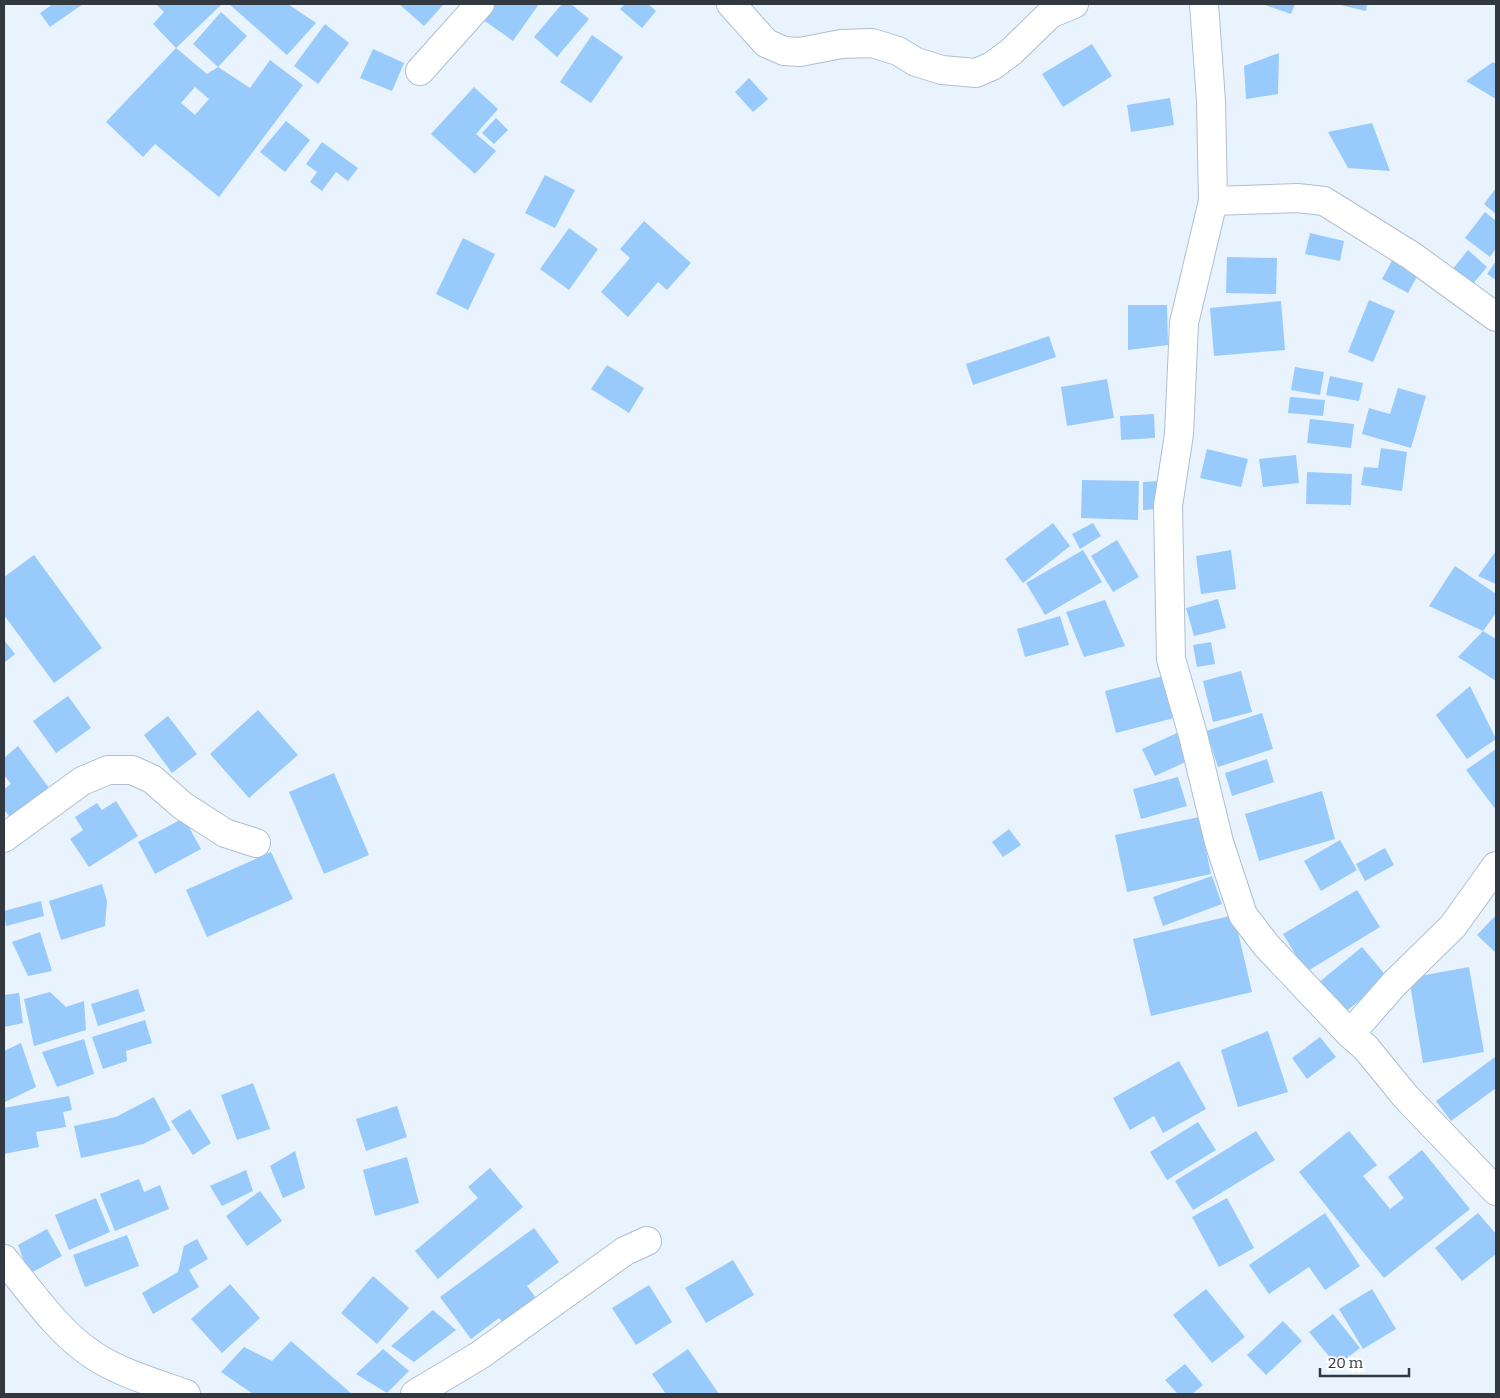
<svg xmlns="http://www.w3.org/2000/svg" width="1500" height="1398" font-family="Bitter,serif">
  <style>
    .building { fill: #98cafc; fill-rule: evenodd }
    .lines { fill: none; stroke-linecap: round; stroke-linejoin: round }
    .minor-casing { stroke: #afbfd0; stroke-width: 30 }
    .minor { stroke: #fff; stroke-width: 28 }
  </style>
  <rect width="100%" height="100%" fill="#e8f3fd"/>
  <path class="building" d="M 53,4 L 83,4 L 50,27 L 40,13 Z
    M 156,4 L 222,4 L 176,48 L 153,24 L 164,12 Z
    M 229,4 L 288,4 L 316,23 L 287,55 Z
    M 399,4 L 444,4 L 424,26 Z
    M 493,4 L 539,4 L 513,41 L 482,19 Z
    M 562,4 L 571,4 L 589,19 L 557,57 L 534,37 Z
    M 625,4 L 648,4 L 656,11 L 642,28 L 620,9 Z
    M 1262,4 L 1295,4 L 1291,14 Z
    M 1336,4 L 1367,4 L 1366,11 Z
    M 221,12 L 247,36 L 218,67 L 193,44 Z
    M 325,24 L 349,43 L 318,84 L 294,66 Z
    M 592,35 L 623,57 L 591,103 L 560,82 Z
    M 1092,44 L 1112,76 L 1063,107 L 1042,74 Z
    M 176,48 L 207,74 L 218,67 L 250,88 L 270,60 L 303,85 L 219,197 L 155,144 L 143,157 L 106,122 ZM 195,87 L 209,99 L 195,115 L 181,103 Z
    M 373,49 L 404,63 L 392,91 L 360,78 Z
    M 1279,53 L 1278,94 L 1246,99 L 1244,66 Z
    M 1493,62 L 1496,64 L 1496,99 L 1466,81 Z
    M 749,78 L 768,99 L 753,112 L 735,92 Z
    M 474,87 L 498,109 L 476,134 L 496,151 L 475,174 L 431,134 Z
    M 1170,98 L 1174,125 L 1131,132 L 1127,105 Z
    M 496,118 L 508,130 L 494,144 L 482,133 Z
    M 286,121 L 310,140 L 285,172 L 260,152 Z
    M 1372,123 L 1390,171 L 1348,168 L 1328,132 Z
    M 322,142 L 358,168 L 348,181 L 336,172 L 322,191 L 310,182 L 317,172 L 306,164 Z
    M 545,175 L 575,190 L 555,228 L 525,213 Z
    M 1496,188 L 1496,214 L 1484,204 Z
    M 1485,212 L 1496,221 L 1496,248 L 1490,257 L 1465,238 Z
    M 644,221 L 691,263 L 667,290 L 658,282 L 628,317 L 601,292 L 630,258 L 620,249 Z
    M 569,228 L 598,249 L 569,290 L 540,269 Z
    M 1310,233 L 1344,241 L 1340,261 L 1305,254 Z
    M 463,238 L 495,254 L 468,310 L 436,294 Z
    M 1468,250 L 1487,267 L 1467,291 L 1448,275 Z
    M 1227,257 L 1277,258 L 1276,294 L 1226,293 Z
    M 1394,257 L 1420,271 L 1408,293 L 1382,279 Z
    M 1496,261 L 1496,280 L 1487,274 Z
    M 1369,300 L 1395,311 L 1373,362 L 1348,352 Z
    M 1281,301 L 1285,350 L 1214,356 L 1210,308 Z
    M 1128,305 L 1167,305 L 1168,345 L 1128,350 Z
    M 1049,336 L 1056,357 L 973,385 L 966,364 Z
    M 607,365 L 644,388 L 629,413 L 591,389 Z
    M 1295,367 L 1324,372 L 1320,395 L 1291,390 Z
    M 1330,376 L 1363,383 L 1359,401 L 1326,395 Z
    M 1107,379 L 1114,418 L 1067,426 L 1061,387 Z
    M 1398,388 L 1426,396 L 1411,448 L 1362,434 L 1369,408 L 1390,414 Z
    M 1290,397 L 1325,400 L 1323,416 L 1288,413 Z
    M 1154,414 L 1155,438 L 1121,440 L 1120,416 Z
    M 1310,419 L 1354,424 L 1351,448 L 1307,443 Z
    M 1381,448 L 1407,452 L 1402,491 L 1361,485 L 1364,467 L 1378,468 Z
    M 1207,449 L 1248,459 L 1241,487 L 1200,478 Z
    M 1296,455 L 1299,483 L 1263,487 L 1259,459 Z
    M 1307,472 L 1352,474 L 1351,505 L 1306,504 Z
    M 1082,480 L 1139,481 L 1138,520 L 1081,518 Z
    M 1158,481 L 1159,509 L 1143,510 L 1143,482 Z
    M 1053,523 L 1070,546 L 1023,583 L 1005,559 Z
    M 1093,523 L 1101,536 L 1080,549 L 1072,534 Z
    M 1117,540 L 1139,577 L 1113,592 L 1091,556 Z
    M 1083,550 L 1102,582 L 1045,615 L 1026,583 Z
    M 1231,550 L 1236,589 L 1201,594 L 1196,556 Z
    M 1496,551 L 1496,584 L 1478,576 Z
    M 34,555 L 102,648 L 54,683 L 4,615 L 4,577 Z
    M 1455,566 L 1496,594 L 1496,613 L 1483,631 L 1429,606 Z
    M 1218,599 L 1226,628 L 1194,636 L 1186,608 Z
    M 1105,600 L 1125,646 L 1084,657 L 1066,612 Z
    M 1060,616 L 1069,645 L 1025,657 L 1017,629 Z
    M 1483,631 L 1496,639 L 1496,681 L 1458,657 Z
    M 4,640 L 15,654 L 4,663 Z
    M 1211,642 L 1215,664 L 1197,667 L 1193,645 Z
    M 1241,671 L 1252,712 L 1213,722 L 1203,681 Z
    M 1167,675 L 1178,717 L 1116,733 L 1105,691 Z
    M 1470,686 L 1496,739 L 1467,759 L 1436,715 Z
    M 68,696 L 91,728 L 56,753 L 33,721 Z
    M 258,710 L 298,755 L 249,798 L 210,754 Z
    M 1262,713 L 1273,749 L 1218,767 L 1206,731 Z
    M 168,716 L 197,754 L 172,773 L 144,735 Z
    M 1177,733 L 1190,760 L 1155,776 L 1142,749 Z
    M 18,746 L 52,792 L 15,823 L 4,810 L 4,789 L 11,784 L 4,775 L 4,758 Z
    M 1496,749 L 1496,810 L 1466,770 Z
    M 1267,759 L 1274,782 L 1232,796 L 1225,773 Z
    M 334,773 L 369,855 L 324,874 L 289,792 Z
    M 1178,777 L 1187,806 L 1141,819 L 1133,789 Z
    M 1322,791 L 1335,839 L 1259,861 L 1245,814 Z
    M 116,801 L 138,836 L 89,867 L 70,839 L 83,830 L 75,817 L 97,803 L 102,810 Z
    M 1199,817 L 1211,874 L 1127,892 L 1115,835 Z
    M 184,818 L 201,849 L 155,874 L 138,842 Z
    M 1009,829 L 1021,845 L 1003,857 L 992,842 Z
    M 1340,840 L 1357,870 L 1321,891 L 1304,861 Z
    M 1385,848 L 1394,865 L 1365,881 L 1356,864 Z
    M 271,852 L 293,899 L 207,937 L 186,890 Z
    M 1212,876 L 1222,904 L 1163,926 L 1153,897 Z
    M 102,884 L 107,901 L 105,926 L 61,940 L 49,901 Z
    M 1357,890 L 1380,927 L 1306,972 L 1283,934 Z
    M 41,901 L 44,916 L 6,926 L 4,911 Z
    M 1234,915 L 1252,992 L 1151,1016 L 1133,939 Z
    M 1496,915 L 1496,953 L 1477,935 Z
    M 40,932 L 52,971 L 28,976 L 12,942 Z
    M 1362,947 L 1388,978 L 1344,1013 L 1318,983 Z
    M 1469,967 L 1484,1052 L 1423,1063 L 1409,978 Z
    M 138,989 L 145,1011 L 98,1026 L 91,1004 Z
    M 50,992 L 66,1007 L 84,1001 L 86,1030 L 34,1046 L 24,999 Z
    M 19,993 L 23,1023 L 4,1027 L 4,995 Z
    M 145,1020 L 152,1043 L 126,1051 L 127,1061 L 103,1069 L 92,1037 Z
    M 1268,1031 L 1288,1092 L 1238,1107 L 1221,1050 Z
    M 1320,1037 L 1336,1057 L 1307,1079 L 1292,1058 Z
    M 84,1039 L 94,1074 L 57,1087 L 42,1052 Z
    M 21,1043 L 36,1087 L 5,1102 L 4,1051 Z
    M 1495,1057 L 1496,1088 L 1451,1121 L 1436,1101 Z
    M 1179,1061 L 1206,1109 L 1163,1133 L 1154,1116 L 1130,1130 L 1113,1098 Z
    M 253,1083 L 270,1129 L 237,1140 L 221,1095 Z
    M 69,1096 L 72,1110 L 63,1112 L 66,1127 L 36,1132 L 39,1147 L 4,1154 L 4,1108 Z
    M 154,1097 L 171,1130 L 143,1144 L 81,1158 L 74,1126 L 116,1117 Z
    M 397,1106 L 407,1137 L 366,1151 L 356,1119 Z
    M 190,1109 L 211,1143 L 193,1155 L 171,1121 Z
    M 1198,1122 L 1216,1150 L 1167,1180 L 1150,1152 Z
    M 1256,1131 L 1275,1160 L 1193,1210 L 1175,1181 Z
    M 1349,1131 L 1377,1165 L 1363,1176 L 1390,1209 L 1404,1198 L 1388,1177 L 1422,1150 L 1470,1209 L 1384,1278 L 1299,1172 Z
    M 295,1151 L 305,1188 L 283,1198 L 270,1166 Z
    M 407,1157 L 419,1203 L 375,1216 L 363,1170 Z
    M 490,1168 L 523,1207 L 438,1279 L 415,1251 L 478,1198 L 468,1187 Z
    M 246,1170 L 253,1191 L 222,1206 L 210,1186 Z
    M 139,1179 L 144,1192 L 160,1185 L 169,1209 L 115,1231 L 100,1194 Z
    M 260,1191 L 282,1221 L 247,1246 L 226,1216 Z
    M 96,1198 L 110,1232 L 69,1250 L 55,1215 Z
    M 1227,1198 L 1254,1248 L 1219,1267 L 1192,1217 Z
    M 1325,1213 L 1360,1266 L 1325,1290 L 1309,1267 L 1269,1294 L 1249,1265 Z
    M 1478,1213 L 1496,1234 L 1496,1254 L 1462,1281 L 1435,1248 Z
    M 534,1228 L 559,1262 L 527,1286 L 542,1306 L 509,1331 L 499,1318 L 471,1339 L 440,1297 Z
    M 47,1229 L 62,1256 L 29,1274 L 18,1245 Z
    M 127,1235 L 139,1266 L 85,1287 L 73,1255 Z
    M 197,1239 L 208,1259 L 189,1270 L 199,1287 L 153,1314 L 142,1293 L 178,1272 L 184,1246 Z
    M 733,1260 L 754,1295 L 706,1323 L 685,1288 Z
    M 373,1276 L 409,1308 L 377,1344 L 341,1313 Z
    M 230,1284 L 260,1318 L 222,1353 L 191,1319 Z
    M 649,1285 L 672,1322 L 636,1345 L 612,1308 Z
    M 1206,1289 L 1245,1337 L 1212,1363 L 1173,1315 Z
    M 1372,1289 L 1396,1329 L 1363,1349 L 1339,1309 Z
    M 433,1310 L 456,1330 L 414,1362 L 391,1346 Z
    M 1333,1314 L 1360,1348 L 1337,1366 L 1309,1332 Z
    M 1283,1321 L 1302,1341 L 1266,1375 L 1247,1355 Z
    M 291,1341 L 352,1394 L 253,1394 L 221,1372 L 244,1347 L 272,1361 Z
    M 383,1349 L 409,1371 L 387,1393 L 356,1374 Z
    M 688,1349 L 719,1394 L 666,1394 L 652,1374 Z
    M 1185,1364 L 1203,1385 L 1192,1394 L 1178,1394 L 1165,1380 Z"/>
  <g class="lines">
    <defs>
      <path id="minor" d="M 731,4 L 766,43 L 784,51 L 800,52 L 841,44 L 872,43 L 898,51 L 916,62 L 942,70 L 976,73 L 992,66 L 1011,52 L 1050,14 L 1074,4
        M 1204,4 L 1211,101 L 1213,201 L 1184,323 L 1179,434 L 1168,506 L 1171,659 L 1193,735 L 1219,842 L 1243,915 L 1266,945 L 1350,1034 L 1366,1048 L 1406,1097 L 1496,1191
        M 420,71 L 480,4
        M 1213,201 L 1297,198 L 1324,201 L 1412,256 L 1496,317
        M 4,838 L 82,781 L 108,770 L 132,770 L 152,779 L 183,806 L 225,833 L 256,843
        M 1350,1034 L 1394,984 L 1453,926 L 1496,866
        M 4,1259 C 31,1292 58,1332 93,1355 C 120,1373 155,1383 186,1394
        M 415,1394 L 480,1355 L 625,1251 L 647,1241"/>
    </defs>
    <use href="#minor" class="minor-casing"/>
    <use href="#minor" class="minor"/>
  </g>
  <rect width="1500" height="1398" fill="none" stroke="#32383f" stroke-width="10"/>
  <path d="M1320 1368v8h89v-8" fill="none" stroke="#32383f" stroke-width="2.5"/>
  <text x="1328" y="1368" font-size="15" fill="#32383f" stroke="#ffffff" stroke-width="4" paint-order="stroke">20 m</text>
</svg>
